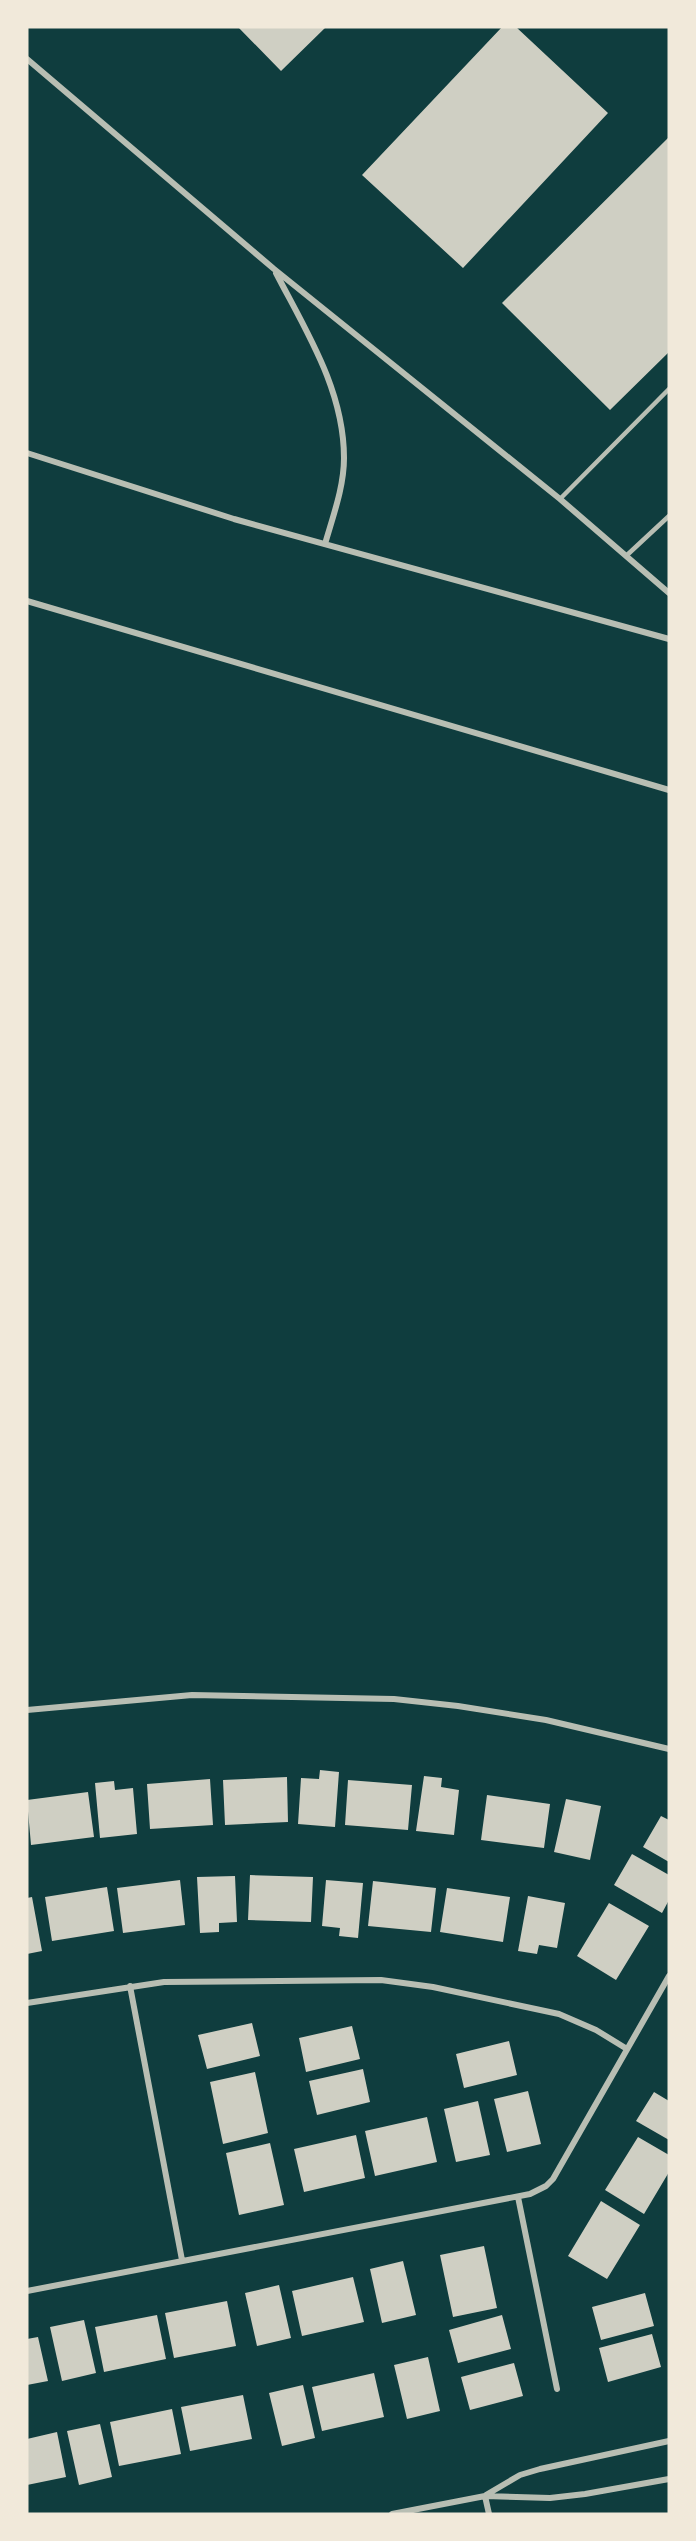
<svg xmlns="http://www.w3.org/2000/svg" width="696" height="2541" font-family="'Noto Sans',sans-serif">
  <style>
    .building { fill: #cfcfc3 }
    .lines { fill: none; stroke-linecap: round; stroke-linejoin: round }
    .service { stroke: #b8beb3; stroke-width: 4.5 }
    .minor { stroke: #b8beb3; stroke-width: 6 }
  </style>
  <rect width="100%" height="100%" fill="#0f3d3e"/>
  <path class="building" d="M 238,27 L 326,27 L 281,71 Z
    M 502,27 L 516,27 L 608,113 L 463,268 L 362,175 Z
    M 669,137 L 669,352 L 610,410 L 502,303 Z
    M 320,1770 L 339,1772 L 335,1827 L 298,1824 L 301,1778 L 319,1779 Z
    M 424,1776 L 442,1778 L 441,1787 L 459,1790 L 454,1835 L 416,1831 Z
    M 287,1777 L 288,1822 L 225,1825 L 223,1780 Z
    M 210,1779 L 213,1825 L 150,1829 L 147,1784 Z
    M 348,1780 L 412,1785 L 408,1830 L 345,1825 Z
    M 114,1781 L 115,1790 L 133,1788 L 137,1834 L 100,1838 L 95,1783 Z
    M 88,1792 L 94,1837 L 31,1845 L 27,1800 Z
    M 487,1795 L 550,1804 L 544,1848 L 481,1840 Z
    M 566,1799 L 601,1806 L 590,1860 L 554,1852 Z
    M 661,1816 L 669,1820 L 669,1862 L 643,1847 Z
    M 632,1854 L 669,1875 L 669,1900 L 662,1913 L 614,1885 Z
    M 250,1875 L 313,1877 L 311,1922 L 248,1920 Z
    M 235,1876 L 237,1922 L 219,1923 L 219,1932 L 200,1933 L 197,1877 Z
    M 180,1880 L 185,1925 L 123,1933 L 117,1888 Z
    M 326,1880 L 363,1883 L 358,1938 L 339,1936 L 340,1928 L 322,1926 Z
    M 373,1881 L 436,1888 L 431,1932 L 368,1926 Z
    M 107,1887 L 114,1931 L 52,1941 L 45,1897 Z
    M 447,1888 L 510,1897 L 503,1942 L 440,1932 Z
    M 528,1896 L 565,1903 L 557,1948 L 539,1945 L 537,1954 L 518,1951 Z
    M 32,1897 L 42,1951 L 27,1954 L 27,1898 Z
    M 609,1903 L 649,1926 L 616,1980 L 577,1956 Z
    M 252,2023 L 260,2056 L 207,2069 L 198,2035 Z
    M 352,2026 L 360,2059 L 306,2072 L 299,2038 Z
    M 509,2041 L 517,2075 L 464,2088 L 456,2054 Z
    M 363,2069 L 370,2102 L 317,2115 L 309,2081 Z
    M 255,2072 L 268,2133 L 223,2144 L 210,2082 Z
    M 528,2091 L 541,2144 L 507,2152 L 494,2099 Z
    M 654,2092 L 669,2101 L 669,2140 L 636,2121 Z
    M 478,2101 L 490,2155 L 456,2162 L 444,2109 Z
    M 427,2117 L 437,2162 L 375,2176 L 365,2131 Z
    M 356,2135 L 365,2178 L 304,2192 L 294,2149 Z
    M 638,2137 L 669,2155 L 669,2172 L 644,2214 L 605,2190 Z
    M 270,2143 L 284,2205 L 239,2215 L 226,2153 Z
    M 601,2201 L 640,2225 L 607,2279 L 568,2256 Z
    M 484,2246 L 497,2308 L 453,2317 L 440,2255 Z
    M 403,2261 L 416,2315 L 382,2323 L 370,2269 Z
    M 353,2277 L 364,2322 L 302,2336 L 292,2291 Z
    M 279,2285 L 291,2338 L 257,2346 L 245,2293 Z
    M 645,2293 L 654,2326 L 601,2340 L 592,2307 Z
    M 227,2301 L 236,2346 L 174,2358 L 165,2313 Z
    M 157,2315 L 166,2359 L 104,2372 L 95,2327 Z
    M 502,2315 L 511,2349 L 458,2363 L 449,2330 Z
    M 84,2320 L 96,2373 L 62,2381 L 50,2327 Z
    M 652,2334 L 661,2367 L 608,2382 L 599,2348 Z
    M 38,2337 L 48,2381 L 27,2385 L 27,2339 Z
    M 428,2357 L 440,2411 L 407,2419 L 394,2365 Z
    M 514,2363 L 523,2396 L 470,2410 L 461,2377 Z
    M 374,2373 L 384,2417 L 322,2431 L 312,2387 Z
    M 303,2385 L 315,2438 L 282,2446 L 269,2393 Z
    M 243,2395 L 252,2439 L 190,2451 L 181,2407 Z
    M 172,2409 L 181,2454 L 119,2466 L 110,2422 Z
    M 100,2424 L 112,2477 L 79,2485 L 67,2431 Z
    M 57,2432 L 66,2477 L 27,2485 L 27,2439 Z"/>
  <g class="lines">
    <path class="service" d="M 560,499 L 669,389
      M 626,556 L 669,516"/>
    <path class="minor" d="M 27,59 L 274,269 L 560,499 L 669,593
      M 276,273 C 306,331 344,390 344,458 C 344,487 333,516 325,544
      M 27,453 L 234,519 L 669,639
      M 27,601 L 669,790
      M 27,1710 L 192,1695 L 394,1699 L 458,1706 L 546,1720 L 669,1749
      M 130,1986 L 182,2260
      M 27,2003 L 164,1982 L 381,1980 L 433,1987 L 559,2014 L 596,2030 L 627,2049
      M 518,2197 L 557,2389
      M 27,2291 L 530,2194 L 546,2186 L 553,2179 L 669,1976
      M 486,2495 L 520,2475 L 540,2469 L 669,2441
      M 485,2496 L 489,2514
      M 392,2514 L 485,2496 L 550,2498 L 585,2494 L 669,2479"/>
  </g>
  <rect width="696" height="2541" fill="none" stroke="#f1e9da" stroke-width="57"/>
</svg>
